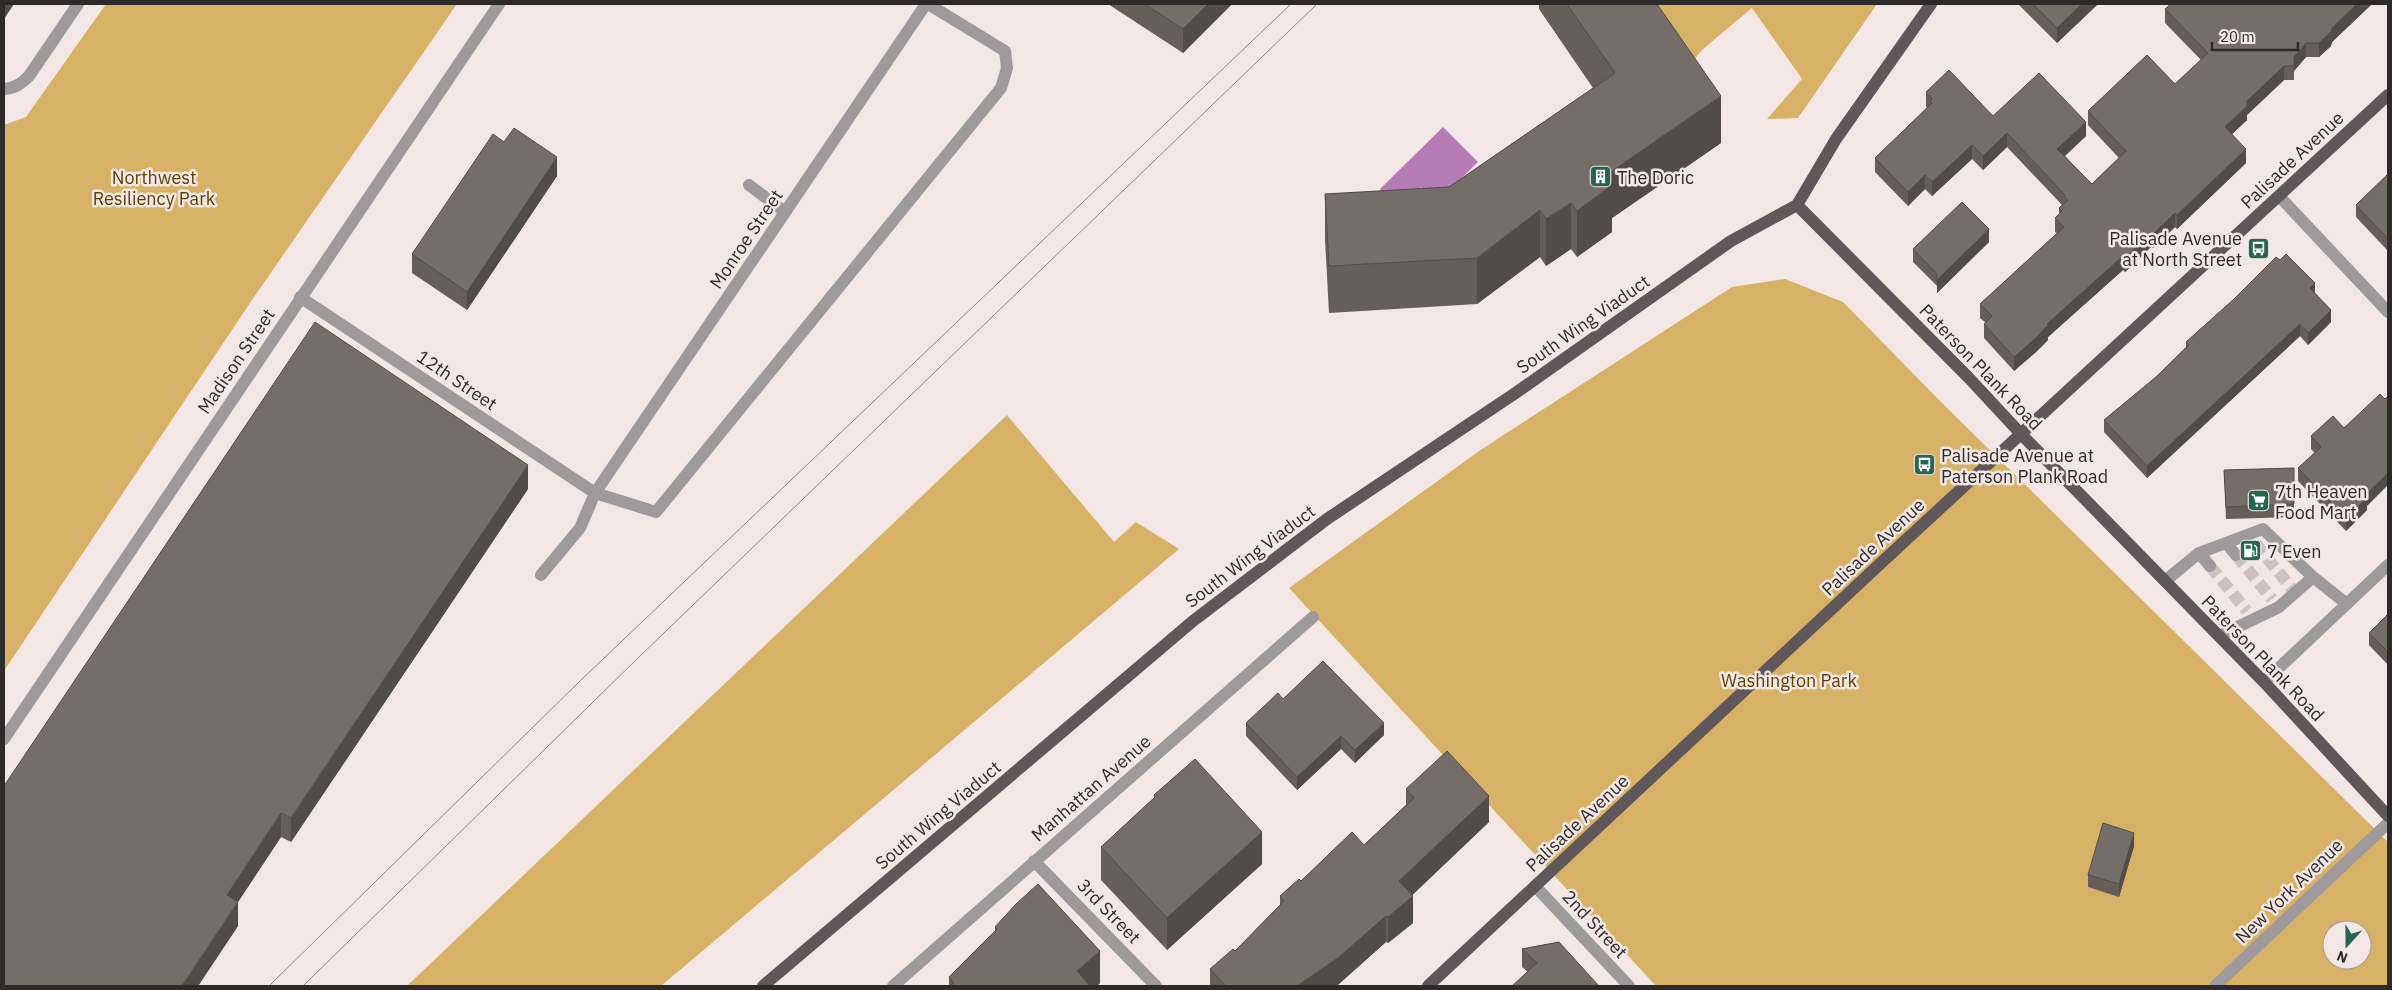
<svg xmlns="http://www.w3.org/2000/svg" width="2392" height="990" font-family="'IBM Plex Sans',sans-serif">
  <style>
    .green { fill: #d7b166; fill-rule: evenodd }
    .water { fill: #b67cb7 }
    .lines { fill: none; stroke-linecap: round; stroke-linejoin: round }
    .minor-tunnel { stroke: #ccc1c0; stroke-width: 12; stroke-dasharray: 12 6; stroke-linecap: butt }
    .minor { stroke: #9e999a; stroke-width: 12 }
    .major { stroke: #5f5759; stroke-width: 12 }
    .tram { stroke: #908887; stroke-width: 1 }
    .wall { fill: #655e59 }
    .shaded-wall { fill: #524c49 }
    .building { fill: #756d68; stroke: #524c49 }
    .labels { text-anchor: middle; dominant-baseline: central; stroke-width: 5; stroke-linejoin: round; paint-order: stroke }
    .street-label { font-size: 18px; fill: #2e2a29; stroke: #f3e7e6 }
    .park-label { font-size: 18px; fill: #5c4200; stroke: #f3e7e6 }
    .poi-label { font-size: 18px; fill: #2e2a29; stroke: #f3e7e6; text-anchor: start }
  </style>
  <rect width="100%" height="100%" fill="#f3e7e6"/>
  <path class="green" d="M 106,4 L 457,4 L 252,300 L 4,671 L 4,125 L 26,117 Z
    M 1624,4 L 1877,4 L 1798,118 L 1767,119 L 1802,79 L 1752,8 L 1703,49 L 1679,77 Z
    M 1785,279 L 1843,302 L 1944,405 L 2388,842 L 2388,986 L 1656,986 L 1289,588 L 1482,449 L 1732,287 ZM 2332,930 L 2362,930 L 2362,960 L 2332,960 Z
    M 1007,415 L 1114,542 L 1136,522 L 1179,549 L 661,986 L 407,986 Z"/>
  <path class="water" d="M 1443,127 L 1478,162 L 1436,203 L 1421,187 L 1400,208 L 1380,189 Z"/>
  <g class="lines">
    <path class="minor-tunnel" d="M 2256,544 L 2292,589
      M 2236,555 L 2272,599
      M 2210,566 L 2247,611"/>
    <path class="minor" d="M 4,89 C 15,88 21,84 29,76 L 78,4
      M 749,185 L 785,212
      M 2279,196 L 2388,312
      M 300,297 L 595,493 L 656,512 L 1001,88 L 1007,68 L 1005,51 L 928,4
      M 2226,543 L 2236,555
      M 2199,553 L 2210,566
      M 541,575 L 580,528 L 595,493 L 926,4
      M 2165,581 L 2199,553 L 2263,529 L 2313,577 L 2347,604
      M 2219,636 L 2279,607 L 2313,577
      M 2264,682 L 2388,565
      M 4,739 L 499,4
      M 1034,861 L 1156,986
      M 1535,886 L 1629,986
      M 893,986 L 1313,617
      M 2215,986 L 2388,823"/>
    <path class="major" d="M 1797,205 L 1968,377 L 2021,434 L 2264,682 L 2388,816
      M 1797,205 L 1836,139 L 1931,4
      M 763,986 L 1193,621 L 1327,519 L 1517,392 L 1731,241 L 1797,205
      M 1428,986 L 1882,562 L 2388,95"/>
    <path class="tram" d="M 269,986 L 580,681 L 1291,4
      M 303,986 L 639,657 L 1317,4"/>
  </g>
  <path class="wall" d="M 1108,4 L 1232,4 L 1183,53 Z
    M 1539,4 L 1657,4 L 1721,143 L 1612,218 L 1612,232 L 1577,257 L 1571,249 L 1546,266 L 1540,257 L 1477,304 L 1329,313 L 1325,240 L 1325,194 L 1449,187 L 1593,88 L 1539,9 Z
    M 2018,4 L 2098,4 L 2057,43 Z
    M 2171,4 L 2372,4 L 2332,42 L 2331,46 L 2319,57 L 2306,57 L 2294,71 L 2294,80 L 2284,80 L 2247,115 L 2247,120 L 2232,134 L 2246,163 L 2177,229 L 2175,227 L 2153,248 L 2151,247 L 2125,272 L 2123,270 L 2048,337 L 2048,340 L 2036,352 L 2014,371 L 1984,338 L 1984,324 L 1985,322 L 1980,318 L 1980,304 L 2057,233 L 2055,232 L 2055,218 L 2059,214 L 2059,208 L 2062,205 L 2007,147 L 1983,170 L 1972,159 L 1932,196 L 1925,189 L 1908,206 L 1875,172 L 1875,158 L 1927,108 L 1926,106 L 1926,92 L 1993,116 L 2086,136 L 2065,156 L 2092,184 L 2119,158 L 2088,125 L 2088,111 L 2175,84 L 2201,60 L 2165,23 L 2165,9 Z
    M 504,142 L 557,176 L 467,310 L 412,273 L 412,254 Z
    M 2388,174 L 2388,251 L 2356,217 L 2356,205 Z
    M 1989,242 L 1937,293 L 1937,286 L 1913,262 L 1913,249 Z
    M 2280,260 L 2315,293 L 2331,322 L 2308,345 L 2300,336 L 2147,478 L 2104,432 L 2104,420 L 2156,377 L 2186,347 L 2186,342 Z
    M 2333,416 L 2367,506 L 2367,510 L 2346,531 L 2298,481 L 2298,468 L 2315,453 L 2311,449 L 2311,436 Z
    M 2294,468 L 2294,517 L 2226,519 L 2224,470 Z
    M 528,489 L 291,842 L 281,837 L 238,902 L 238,926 L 198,986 L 4,986 Z
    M 2388,614 L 2388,665 L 2369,645 L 2369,633 Z
    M 1283,699 L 1384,735 L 1355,763 L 1341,749 L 1297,790 L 1246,736 L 1246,723 Z
    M 1406,789 L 1489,822 L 1412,895 L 1413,923 L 1388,943 L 1386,942 L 1336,986 L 1210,986 L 1210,969 L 1235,951 L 1280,905 L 1280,896 L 1364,845 L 1406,805 Z
    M 1154,795 L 1262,864 L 1167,950 L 1101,880 L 1101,847 L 1154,798 Z
    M 2134,846 L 2119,897 L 2088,887 L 2088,875 Z
    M 995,927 L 1100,983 L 1097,986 L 949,986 L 949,977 L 995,931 Z
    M 1559,942 L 1528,972 L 1522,967 L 1522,949 Z"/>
  <path class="shaded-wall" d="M 4,4 L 14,4 L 4,19 Z
    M 1208,4 L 1232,4 L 1183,53 L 1183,29 Z
    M 2082,4 L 2098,4 L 2057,43 L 2057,28 Z
    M 2357,4 L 2372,4 L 2332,42 L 2331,46 L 2319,57 L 2319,43 L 2332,28 Z
    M 2306,43 L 2306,57 L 2294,71 L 2294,57 Z
    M 2284,66 L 2284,80 L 2247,115 L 2247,120 L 2225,141 L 2225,127 L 2247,101 Z
    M 1721,96 L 1721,143 L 1612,218 L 1612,232 L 1577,257 L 1577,211 L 1605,176 Z
    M 2086,122 L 2086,136 L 2057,163 L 2057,149 Z
    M 2007,133 L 2007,147 L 1983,170 L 1983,156 Z
    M 1972,145 L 1972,159 L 1932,196 L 1932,182 Z
    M 2246,149 L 2246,163 L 2177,229 L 2177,215 Z
    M 557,157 L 557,176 L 467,310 L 467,292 Z
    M 1925,175 L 1925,189 L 1908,206 L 1908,192 Z
    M 1571,203 L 1571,249 L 1546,266 L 1546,219 Z
    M 1540,210 L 1540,257 L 1477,304 L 1477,258 Z
    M 2175,213 L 2175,227 L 2153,248 L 2153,234 Z
    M 1989,229 L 1989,242 L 1937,293 L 1937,280 Z
    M 2151,233 L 2151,247 L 2125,272 L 2125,258 Z
    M 2123,256 L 2123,270 L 2048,337 L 2048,340 L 2036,352 L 2014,371 L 2014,357 L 2047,324 Z
    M 2315,283 L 2315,295 L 2310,288 Z
    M 2331,310 L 2331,322 L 2308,345 L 2308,333 Z
    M 2300,324 L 2300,336 L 2147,478 L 2147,466 Z
    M 528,465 L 528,489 L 291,842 L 291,818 Z
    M 2388,473 L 2388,485 L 2367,506 L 2367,510 L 2346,531 L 2346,518 L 2365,495 Z
    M 1384,723 L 1384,735 L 1355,763 L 1355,750 Z
    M 1341,736 L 1341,749 L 1297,790 L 1297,777 Z
    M 1489,796 L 1489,822 L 1403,904 L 1413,896 L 1413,923 L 1388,943 L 1388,917 L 1399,881 Z
    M 281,813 L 281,837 L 238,902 L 238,926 L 198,986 L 182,986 L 227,895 Z
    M 1262,832 L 1262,864 L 1167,950 L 1167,918 Z
    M 2134,833 L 2134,846 L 2119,897 L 2119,884 Z
    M 1386,916 L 1386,942 L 1338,985 L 1336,986 L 1297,986 Z
    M 1100,951 L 1100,983 L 1097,986 L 1077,986 L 1077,971 Z"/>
  <path class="building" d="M 1145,4 L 1208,4 L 1183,29 Z
    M 1567,4 L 1657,4 L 1721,96 L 1605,176 L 1612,185 L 1577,211 L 1571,203 L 1546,219 L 1540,210 L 1477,258 L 1329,266 L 1325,194 L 1449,187 L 1615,73 Z
    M 2033,4 L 2082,4 L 2057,28 Z
    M 2171,4 L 2357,4 L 2332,28 L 2331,32 L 2319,43 L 2306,43 L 2294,57 L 2294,66 L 2284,66 L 2247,101 L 2247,106 L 2225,127 L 2246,149 L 2177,215 L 2175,213 L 2153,234 L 2151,233 L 2125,258 L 2123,256 L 2047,324 L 2048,325 L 2036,338 L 2014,357 L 1984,324 L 1992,316 L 1980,304 L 2064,227 L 2055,218 L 2062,211 L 2059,208 L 2068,200 L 2064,196 L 2065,195 L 2007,133 L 1983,156 L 1972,145 L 1932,182 L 1925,175 L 1908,192 L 1875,158 L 1932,103 L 1930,101 L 1932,99 L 1926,92 L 1949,70 L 1993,116 L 2039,73 L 2086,122 L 2057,149 L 2092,184 L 2126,151 L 2088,111 L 2147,55 L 2175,84 L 2208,53 L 2165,9 Z
    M 514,128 L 557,157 L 467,292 L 412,254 L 493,134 L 504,142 Z
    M 2388,174 L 2388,239 L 2356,205 Z
    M 1962,202 L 1989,229 L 1937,280 L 1937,274 L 1913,249 Z
    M 2286,254 L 2315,283 L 2310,288 L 2331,310 L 2308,333 L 2300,324 L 2147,466 L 2104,420 L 2156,377 L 2189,345 L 2186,342 L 2234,299 L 2276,257 L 2280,260 Z
    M 315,322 L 528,465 L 291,818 L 281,813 L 227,895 L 238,902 L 182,986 L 4,986 L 4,786 Z
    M 2380,394 L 2385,399 L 2388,396 L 2388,473 L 2365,495 L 2367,498 L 2346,518 L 2298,468 L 2321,447 L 2311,436 L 2333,416 L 2344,428 Z
    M 2294,468 L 2294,504 L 2226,507 L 2224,470 Z
    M 2388,614 L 2388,652 L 2369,633 Z
    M 1323,661 L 1384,723 L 1355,750 L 1341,736 L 1297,777 L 1246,723 L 1278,693 L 1283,699 Z
    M 1447,751 L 1489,796 L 1399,881 L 1413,896 L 1388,917 L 1386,916 L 1338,958 L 1297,986 L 1226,986 L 1210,969 L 1233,949 L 1235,951 L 1284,901 L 1280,896 L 1299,879 L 1301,881 L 1352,832 L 1364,845 L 1414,798 L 1406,789 Z
    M 1195,759 L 1262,832 L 1167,918 L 1101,847 L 1155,797 L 1154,795 Z
    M 2103,823 L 2134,833 L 2119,884 L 2088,875 Z
    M 1038,884 L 1100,951 L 1077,971 L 1090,986 L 950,986 L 954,983 L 949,977 L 997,929 L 995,927 L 1016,904 Z
    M 1559,942 L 1599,986 L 1512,986 L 1537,963 L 1522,949 Z"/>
  <defs>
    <symbol id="building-square" viewBox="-11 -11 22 22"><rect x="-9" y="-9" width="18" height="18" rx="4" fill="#266553" stroke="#f3e7e6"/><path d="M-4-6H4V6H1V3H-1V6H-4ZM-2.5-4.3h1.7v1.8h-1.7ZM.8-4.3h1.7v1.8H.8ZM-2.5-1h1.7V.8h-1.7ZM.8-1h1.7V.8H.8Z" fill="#fff"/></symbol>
    <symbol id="bus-square" viewBox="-11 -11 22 22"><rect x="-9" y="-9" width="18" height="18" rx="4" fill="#266553" stroke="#f3e7e6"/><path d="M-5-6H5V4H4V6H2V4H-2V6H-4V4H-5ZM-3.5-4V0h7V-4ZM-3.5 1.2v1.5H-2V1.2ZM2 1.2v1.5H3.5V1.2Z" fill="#fff"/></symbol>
    <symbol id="supermarket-square" viewBox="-11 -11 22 22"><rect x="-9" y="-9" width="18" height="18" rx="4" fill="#266553" stroke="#f3e7e6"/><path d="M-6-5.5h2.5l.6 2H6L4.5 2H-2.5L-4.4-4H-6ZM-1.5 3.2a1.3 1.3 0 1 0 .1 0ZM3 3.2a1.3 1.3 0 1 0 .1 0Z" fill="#fff"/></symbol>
    <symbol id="fuel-square" viewBox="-11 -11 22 22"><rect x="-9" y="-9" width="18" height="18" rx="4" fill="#266553" stroke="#f3e7e6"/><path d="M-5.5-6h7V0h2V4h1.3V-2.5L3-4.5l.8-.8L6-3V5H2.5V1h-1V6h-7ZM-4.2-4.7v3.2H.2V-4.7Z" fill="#fff"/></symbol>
  </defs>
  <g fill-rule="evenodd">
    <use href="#building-square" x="1588" y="164" width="25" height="25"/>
    <use href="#bus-square" x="2246" y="236" width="25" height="25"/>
    <use href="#bus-square" x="1912" y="452" width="25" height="25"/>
    <use href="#supermarket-square" x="2246" y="488" width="25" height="25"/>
    <use href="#fuel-square" x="2238" y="538" width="25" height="25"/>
  </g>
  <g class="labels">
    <g class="street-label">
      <text transform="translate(2292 160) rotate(-43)">Palisade Avenue</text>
      <text transform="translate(746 239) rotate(-56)">Monroe Street</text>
      <text transform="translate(1583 324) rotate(-35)">South Wing Viaduct</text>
      <text transform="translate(236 361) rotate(-56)">Madison Street</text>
      <text transform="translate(1981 367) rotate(46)">Paterson Plank Road</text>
      <text transform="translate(457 380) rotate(34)">12th Street</text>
      <text transform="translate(1873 547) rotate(-43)">Palisade Avenue</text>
      <text transform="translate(1250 556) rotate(-37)">South Wing Viaduct</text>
      <text transform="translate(2263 658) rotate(46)">Paterson Plank Road</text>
      <text transform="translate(1091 788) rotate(-41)">Manhattan Avenue</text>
      <text transform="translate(938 815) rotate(-40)">South Wing Viaduct</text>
      <text transform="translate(1577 823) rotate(-43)">Palisade Avenue</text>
      <text transform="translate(2289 891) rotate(-44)">New York Avenue</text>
      <text transform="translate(1109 911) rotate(46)">3rd Street</text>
      <text transform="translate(1595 924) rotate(47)">2nd Street</text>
    </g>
    <g class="park-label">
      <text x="154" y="177">Northwest<tspan x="154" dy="21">Resiliency Park</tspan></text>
      <text x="1789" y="680">Washington Park</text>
    </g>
    <g class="poi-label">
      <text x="1617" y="177">The Doric</text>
      <text x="2242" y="238" text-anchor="end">Palisade Avenue<tspan x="2242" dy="21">at North Street</tspan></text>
      <text x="1941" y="455">Palisade Avenue at<tspan x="1941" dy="21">Paterson Plank Road</tspan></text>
      <text x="2275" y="491">7th Heaven<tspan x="2275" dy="21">Food Mart</tspan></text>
      <text x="2267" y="551">7 Even</text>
    </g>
  </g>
  <rect width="2392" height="990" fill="none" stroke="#2e2a29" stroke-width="10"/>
  <g transform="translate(2347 945) rotate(201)"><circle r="24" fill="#f3e7e6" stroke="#a49b9a"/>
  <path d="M0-4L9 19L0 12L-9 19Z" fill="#266553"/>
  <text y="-8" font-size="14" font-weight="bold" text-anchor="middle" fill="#2e2a29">N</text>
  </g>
  <path d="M2212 42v8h86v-8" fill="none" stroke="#2e2a29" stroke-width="2.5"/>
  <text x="2220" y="42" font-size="15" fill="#2e2a29" stroke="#f3e7e6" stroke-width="4" paint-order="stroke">20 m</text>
</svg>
